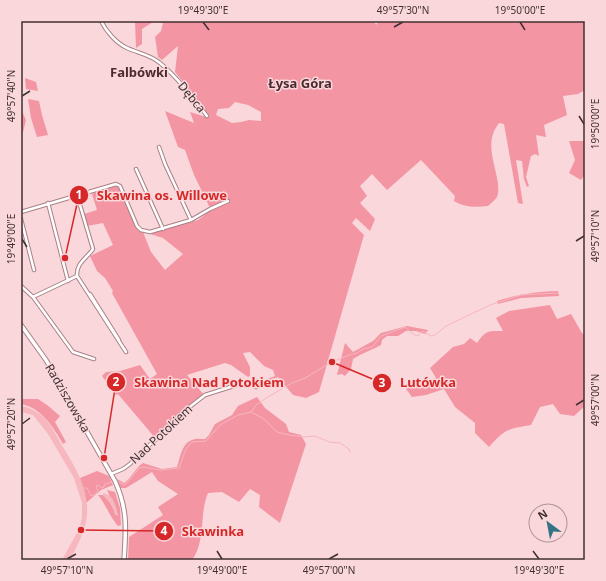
<svg xmlns="http://www.w3.org/2000/svg" width="606" height="581" font-family="'Noto Sans',sans-serif">
  <style>
    .green { fill: #f495a4; fill-rule: evenodd }
    .water { fill: #f6b7bf }
    .lines { fill: none; stroke-linecap: round; stroke-linejoin: round }
    .stream { stroke: #f6b7bf; stroke-width: 1 }
    .street-casing { stroke: #a88186; stroke-width: 4.5 }
    .secondary-casing { stroke: #a88186; stroke-width: 5.5 }
    .street { stroke: #fff; stroke-width: 2.5 }
    .secondary { stroke: #fff; stroke-width: 3.5 }
    .ticks { fill: none; stroke: #413032; stroke-width: 1.5 }
    .labels { text-anchor: middle; dominant-baseline: central; stroke-width: 3; stroke-linejoin: round; paint-order: stroke }
    .street-label { font-size: 12px; fill: #413032; stroke: #f9d7db }
    .neighbourhood-label { font-size: 13px; font-weight: bold; fill: #4c2c31; stroke: #f9d7db }
    .leader { fill: none; stroke: #d62828; stroke-width: 1.5 }
    .callout-dot { fill: #d62828; stroke: #f9d7db; stroke-width: 1.5 }
    .mark-label { font-size: 12px; text-anchor: middle; font-weight: bold; fill: #fff }
    .callout-label { font-size: 13px; text-anchor: middle; font-weight: bold; fill: #d62828; stroke: #f9d7db; stroke-width: 3; stroke-linejoin: round; paint-order: stroke }
    .neatline { fill: none; stroke: #413032; stroke-width: 1.5 }
    .ticks-label { font-size: 10px; text-anchor: middle; fill: #413032 }
  </style>
  <rect width="100%" height="100%" fill="#f9d7db"/>
  <path class="green" d="M 135,21 L 374,21 L 376,25 L 379,21 L 585,21 L 585,90 L 578,94 L 563,96 L 567,115 L 544,125 L 546,137 L 536,135 L 539,156 L 535,154 L 531,156 L 526,177 L 529,186 L 527,187 L 524,179 L 522,161 L 516,160 L 523,204 L 518,203 L 504,124 L 499,123 C 497,126 494,130 493,134 C 486,154 503,181 497,197 C 495,200 490,204 488,206 C 476,207 465,208 454,201 L 455,196 L 421,160 L 387,190 L 372,174 L 360,186 L 367,196 L 360,203 L 375,219 L 370,231 L 356,218 L 352,223 L 364,235 L 319,392 L 306,398 L 293,395 L 278,377 L 260,385 L 255,385 L 252,382 L 254,379 L 256,379 L 257,382 L 260,382 L 275,376 L 273,370 L 264,366 L 250,352 L 243,353 L 250,367 L 250,376 L 248,377 L 231,365 L 225,363 L 187,375 L 204,395 L 184,409 L 156,439 L 118,394 L 116,395 L 102,376 L 106,372 L 120,371 L 140,365 L 150,379 L 157,374 L 112,293 L 113,291 L 105,278 L 97,271 L 90,256 L 113,245 L 103,223 L 87,226 L 84,214 L 97,210 L 92,194 L 110,187 L 118,186 L 137,226 L 139,230 L 143,232 L 151,252 L 165,270 L 183,254 L 163,238 L 147,233 L 198,220 L 211,210 L 194,175 L 185,150 L 178,147 L 165,111 L 194,123 L 190,112 L 203,116 L 210,116 L 175,72 L 178,46 L 162,60 L 158,57 L 155,37 L 161,31 L 163,23 L 153,22 L 142,29 L 142,44 L 136,48 ZM 235,102 L 248,105 L 261,112 L 261,121 L 249,120 L 241,122 L 232,123 L 216,115 L 218,109 L 229,108 Z
    M 25,78 L 36,82 L 38,91 L 26,89 Z
    M 28,99 L 39,101 L 42,115 L 48,135 L 37,137 L 31,118 Z
    M 21,109 L 26,120 L 22,136 L 21,136 Z
    M 569,141 L 585,141 L 585,174 L 581,180 L 569,173 L 575,160 Z
    M 558,291 L 559,296 L 521,298 L 498,304 L 497,301 C 519,294 534,292 558,291 Z
    M 550,305 L 557,319 L 571,314 L 582,333 L 585,335 L 585,406 L 574,416 L 560,414 L 553,404 L 540,407 L 531,425 C 508,429 505,429 489,447 L 475,433 L 475,423 L 455,407 L 444,389 L 426,395 L 412,397 L 406,389 L 410,383 L 427,382 L 436,378 L 430,368 L 453,347 L 464,344 L 470,338 L 477,343 C 486,330 488,331 503,331 L 496,318 L 509,311 Z
    M 407,326 L 428,330 L 425,334 L 416,331 L 406,331 L 398,336 L 387,336 L 382,340 L 381,345 C 372,350 362,353 353,359 L 351,369 L 345,376 L 342,374 L 337,375 L 345,343 L 353,352 L 373,341 L 381,333 Z
    M 257,397 L 265,408 L 286,424 L 289,432 L 301,435 L 306,444 L 280,523 L 259,507 L 260,495 L 250,489 L 239,502 L 222,492 L 208,493 C 199,514 206,541 192,560 L 128,560 L 129,537 L 163,515 L 158,507 L 178,494 L 158,481 L 152,472 L 126,488 L 120,488 L 117,479 L 124,483 C 132,478 135,468 143,463 L 162,469 L 177,467 C 180,458 182,443 192,440 C 196,438 201,439 205,439 L 209,435 L 215,424 L 232,415 L 238,406 Z
    M 21,399 L 38,399 L 47,405 L 60,416 L 55,422 L 66,442 L 63,444 C 53,427 42,408 21,404 Z
    M 97,471 L 109,476 L 113,485 L 101,490 L 86,503 L 80,478 Z
    M 107,490 L 115,492 L 120,508 L 121,525 L 118,526 C 110,517 106,505 98,495 L 103,495 C 109,500 113,506 115,514 L 118,515 Z"/>
  <path class="water" d="M 21,406 C 30,407 42,414 47,421 C 52,427 56,435 60,442 C 73,464 89,487 87,514 C 86,530 77,546 70,560 L 62,560 L 79,529 L 82,518 L 82,503 L 74,478 L 48,434 L 33,415 L 21,412 Z
    M 103,493 C 113,494 116,506 118,515 L 117,516 L 115,514 L 112,505 L 103,495 Z"/>
  <g class="lines">
    <path class="stream" d="M 251,412 L 264,419 L 277,432 L 289,435 L 304,437 L 315,436 L 329,442 L 340,443 L 349,449 L 350,452
      M 119,482 L 124,485 L 128,482 L 139,468 L 143,467 L 161,470 L 179,468 L 186,449 L 192,442 L 206,441 L 220,425 L 238,415 L 251,412 L 256,405 L 268,397 L 292,383 L 305,378 L 332,362 L 349,355 L 357,353 L 363,349 L 372,347 L 381,336 L 405,327 L 413,334 L 418,336 L 422,331 L 431,336 L 435,335 L 446,326 L 490,305 L 521,295 L 558,293
      M 83,488 L 87,488 L 91,496 L 95,495 L 98,490 L 96,488 L 97,485 L 103,488 L 105,484 L 113,482"/>
    <defs>
      <path id="street" d="M 101,21 C 106,31 116,43 127,48 C 138,53 151,55 160,63 C 178,78 193,98 207,116
        M 136,169 L 163,229
        M 77,195 L 93,249 C 87,258 76,263 77,276
        M 48,203 L 68,281
        M 21,212 L 116,184 L 120,186 L 137,226 L 141,230 L 150,232 L 191,220 L 165,164 L 159,147
        M 21,219 L 34,270
        M 191,220 L 210,209 L 228,201
        M 77,276 L 126,352
        M 21,286 L 33,297 L 73,352 L 94,359
        M 90,294 L 119,340
        M 33,297 L 77,276
        M 111,474 L 123,469 L 130,464 L 138,455 L 161,435 L 182,413 L 205,395 L 243,383 L 251,383 L 256,387"/>
      <path id="secondary" d="M 21,325 L 46,360 L 115,481 C 128,510 126,529 124,560"/>
    </defs>
    <use href="#street" class="street-casing"/>
    <use href="#secondary" class="secondary-casing"/>
    <use href="#street" class="street"/>
    <use href="#secondary" class="secondary"/>
  </g>
  <path class="ticks" d="M 203,22 L 209,30M 520,22 L 525,30M 394,27 L 403,22M 22,96 L 30,91M 579,116 L 584,124M 22,239 L 27,247M 576,241 L 584,236M 576,405 L 584,400M 22,424 L 30,418M 217,551 L 222,559M 533,551 L 539,559M 67,559 L 76,554M 329,559 L 338,554"/>
  <g class="labels">
    <g class="street-label">
      <text transform="translate(192 97) rotate(51)">Dębca</text>
      <text transform="translate(68 398) rotate(60)">Radziszowska</text>
      <text transform="translate(161 434) rotate(-43)">Nad Potokiem</text>
    </g>
    <g class="neighbourhood-label">
      <text x="139" y="72">Falbówki</text>
      <text x="300" y="83">Łysa Góra</text>
    </g>
  </g>
  <path class="leader" d="M65 258L79 195M104 458L116 382M332 362L382 383M81 530L164 531"/>
  <g class="callout-dot">
    <circle cx="65" cy="258" r="4"/>
    <circle cx="104" cy="458" r="4"/>
    <circle cx="332" cy="362" r="4"/>
    <circle cx="81" cy="530" r="4"/>
    <circle cx="79" cy="195" r="10"/>
    <circle cx="116" cy="382" r="10"/>
    <circle cx="382" cy="383" r="10"/>
    <circle cx="164" cy="531" r="10"/>
  </g>
  <g class="mark-label">
    <text x="79" y="199">1</text>
    <text x="116" y="386">2</text>
    <text x="382" y="387">3</text>
    <text x="164" y="535">4</text>
  </g>
  <g class="callout-label">
    <text x="162" y="200">Skawina os. Willowe</text>
    <text x="209" y="387">Skawina Nad Potokiem</text>
    <text x="428" y="387">Lutówka</text>
    <text x="213" y="536">Skawinka</text>
  </g>
  <rect width="606" height="581" fill="none" stroke="#f9d7db" stroke-width="44"/>
  <g transform="translate(548 523) rotate(328)"><circle r="19" fill="#f9d7db" stroke="#af9497"/>
  <path d="M0-3L7 15L0 10L-7 15Z" fill="#327386"/>
  <text y="-6" font-size="11" font-weight="bold" text-anchor="middle" fill="#413032">N</text>
  </g>
  <rect x="22" y="22" width="562" height="537" class="neatline"/>
  <g class="ticks-label">
    <text x="203" y="14">19°49'30"E</text>
    <text x="403" y="14">49°57'30"N</text>
    <text x="520" y="14">19°50'00"E</text>
    <text transform="translate(11 96) rotate(-90)" y="4">49°57'40"N</text>
    <text transform="translate(595 124) rotate(-90)" y="4">19°50'00"E</text>
    <text transform="translate(595 236) rotate(-90)" y="4">49°57'10"N</text>
    <text transform="translate(11 239) rotate(-90)" y="4">19°49'00"E</text>
    <text transform="translate(595 400) rotate(-90)" y="4">49°57'00"N</text>
    <text transform="translate(11 424) rotate(-90)" y="4">49°57'20"N</text>
    <text x="67" y="574">49°57'10"N</text>
    <text x="222" y="574">19°49'00"E</text>
    <text x="329" y="574">49°57'00"N</text>
    <text x="539" y="574">19°49'30"E</text>
  </g>
</svg>
